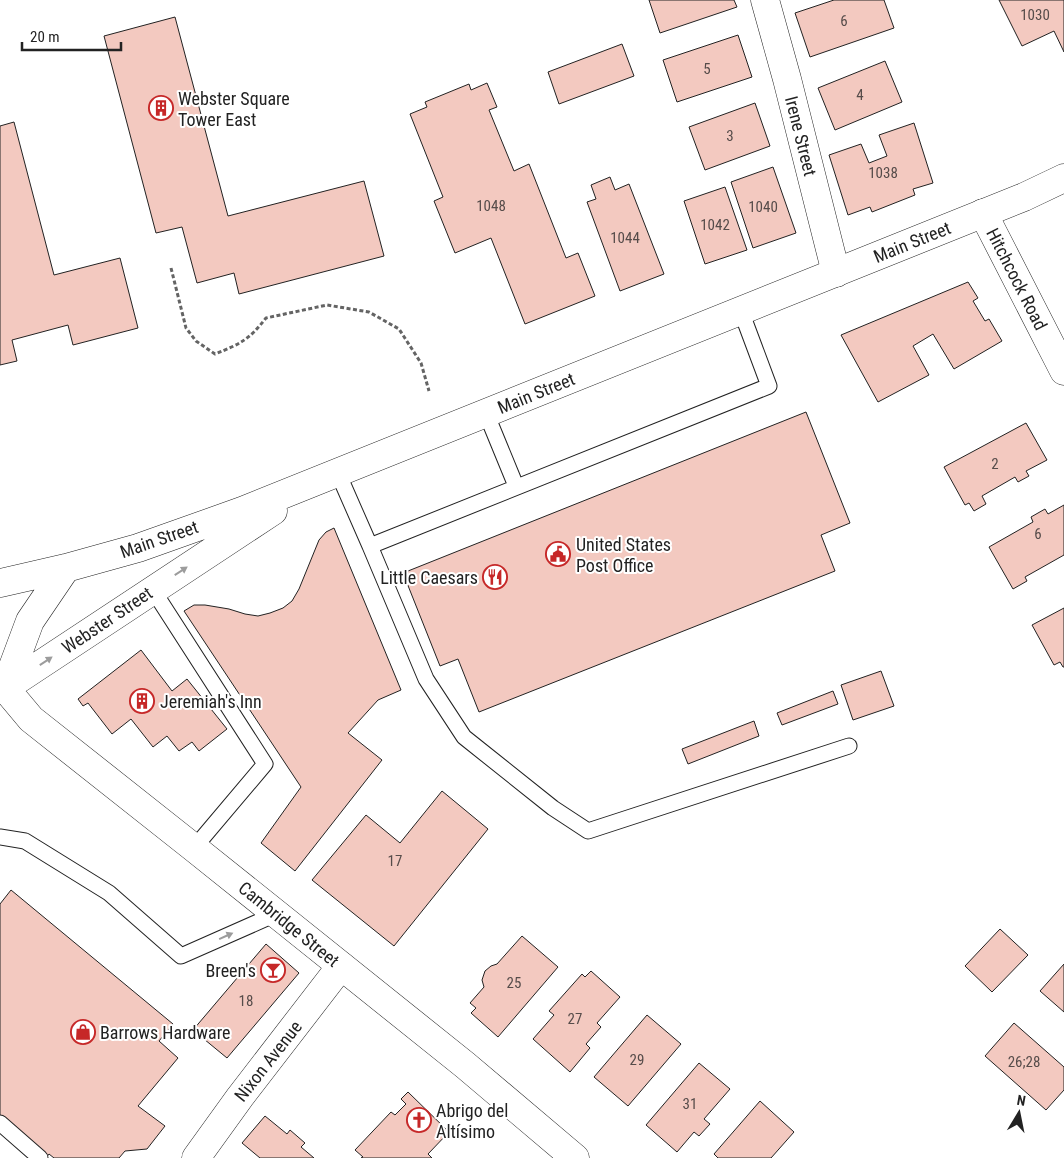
<svg xmlns="http://www.w3.org/2000/svg" width="1064" height="1158" font-family="'Roboto Condensed',sans-serif">
  <style>
    .building { fill: #f3c9c0; stroke: #222 }
    .lines { fill: none; stroke-linecap: round; stroke-linejoin: round }
    .lane-casing { stroke: #222; stroke-width: 17 }
    .street-casing { stroke: #222; stroke-width: 29 }
    .primary-casing { stroke: #222; stroke-width: 29 }
    .path { stroke: #646464; stroke-width: 3; stroke-dasharray: 4 2.5; stroke-linecap: butt }
    .lane { stroke: #fff; stroke-width: 15 }
    .street { stroke: #fff; stroke-width: 28 }
    .primary { stroke: #fff; stroke-width: 28 }
    .oneway { fill: #9c9c9c }
    .labels { text-anchor: middle; dominant-baseline: central; stroke-width: 4; stroke-linejoin: round; paint-order: stroke }
    .number-label { font-size: 15px; fill: #564c4a }
    .poi-label { font-size: 18px; fill: #222; stroke: #fff; text-anchor: start }
    .street-label { font-size: 18px; fill: #222; stroke: #fff }
  </style>
  <rect width="100%" height="100%" fill="#fff"/>
  <path class="building" d="M 649,0 L 734,0 L 737,7 L 660,33 Z
    M 834,0 L 884,0 L 894,28 L 810,57 L 795,13 Z
    M 999,0 L 1064,0 L 1064,52 L 1054,31 L 1022,46 Z
    M 175,17 L 228,216 L 364,181 L 384,256 L 239,294 L 234,273 L 197,283 L 182,227 L 156,233 L 104,36 Z
    M 738,35 L 752,77 L 677,102 L 663,60 Z
    M 622,44 L 634,76 L 559,104 L 548,72 Z
    M 885,61 L 902,102 L 835,130 L 818,88 Z
    M 487,83 L 497,107 L 489,110 L 514,171 L 529,164 L 566,258 L 578,253 L 595,296 L 525,324 L 491,238 L 455,253 L 434,201 L 443,197 L 410,114 L 427,107 L 425,102 L 469,84 L 471,90 Z
    M 755,103 L 770,146 L 705,170 L 689,127 Z
    M 14,122 L 54,275 L 120,258 L 138,328 L 73,345 L 68,325 L 12,340 L 17,361 L 0,365 L 0,126 Z
    M 914,123 L 933,183 L 913,189 L 915,195 L 872,212 L 870,207 L 848,215 L 829,155 L 861,144 L 869,163 L 887,156 L 879,135 Z
    M 773,167 L 796,233 L 753,248 L 731,182 Z
    M 610,177 L 615,190 L 629,184 L 664,274 L 620,291 L 587,202 L 596,199 L 591,185 Z
    M 725,187 L 747,250 L 705,264 L 684,201 Z
    M 968,282 L 978,298 L 973,301 L 985,321 L 989,319 L 1002,341 L 954,369 L 933,334 L 913,346 L 929,375 L 878,402 L 841,335 Z
    M 806,412 L 850,523 L 821,535 L 835,571 L 479,712 L 458,659 L 440,666 L 403,573 Z
    M 1026,423 L 1047,460 L 1026,471 L 1029,476 L 1018,482 L 1015,477 L 982,496 L 986,504 L 974,511 L 969,503 L 965,505 L 944,467 Z
    M 1064,505 L 1064,555 L 1025,577 L 1027,581 L 1013,589 L 989,547 L 1033,522 L 1031,517 L 1045,509 L 1048,514 Z
    M 334,528 L 401,690 L 378,700 L 348,733 L 382,760 L 295,871 L 261,843 L 301,787 L 184,611 L 194,605 L 205,605 L 229,609 L 245,614 L 258,616 L 270,613 L 283,608 L 292,601 L 299,589 L 319,540 L 326,532 Z
    M 1064,608 L 1064,667 L 1063,667 L 1060,662 L 1054,665 L 1032,625 Z
    M 141,650 L 172,691 L 187,679 L 227,729 L 199,751 L 192,742 L 179,751 L 167,736 L 153,747 L 131,719 L 112,734 L 88,703 L 83,706 L 78,699 Z
    M 881,671 L 894,706 L 853,720 L 841,685 Z
    M 833,691 L 838,704 L 782,725 L 777,713 Z
    M 754,721 L 759,736 L 688,764 L 682,749 Z
    M 442,791 L 488,829 L 394,946 L 312,880 L 366,815 L 400,843 Z
    M 11,890 L 173,1024 L 159,1041 L 178,1058 L 138,1106 L 165,1126 L 147,1149 L 125,1151 L 119,1158 L 54,1158 L 49,1154 L 46,1158 L 0,1119 L 0,904 Z
    M 1000,929 L 1028,955 L 992,992 L 965,966 Z
    M 522,936 L 558,967 L 498,1037 L 471,1013 L 476,1008 L 470,1003 L 484,987 L 482,980 L 485,971 L 491,966 L 497,964 Z
    M 266,944 L 299,973 L 227,1058 L 193,1030 Z
    M 1064,964 L 1064,1012 L 1040,991 Z
    M 591,971 L 620,997 L 597,1023 L 601,1027 L 586,1044 L 590,1048 L 570,1072 L 533,1039 L 554,1015 L 549,1011 L 582,974 L 585,977 Z
    M 647,1015 L 681,1044 L 628,1106 L 594,1077 Z
    M 1014,1023 L 1064,1067 L 1064,1090 L 1046,1110 L 985,1056 Z
    M 699,1063 L 730,1089 L 704,1119 L 710,1124 L 699,1136 L 694,1132 L 677,1152 L 646,1125 Z
    M 408,1092 L 449,1132 L 428,1154 L 432,1158 L 361,1158 L 363,1157 L 355,1150 L 391,1112 L 395,1115 L 406,1104 L 401,1099 Z
    M 760,1101 L 794,1132 L 771,1158 L 718,1158 L 714,1154 Z
    M 265,1116 L 287,1134 L 290,1130 L 305,1143 L 301,1147 L 314,1158 L 260,1158 L 242,1143 Z"/>
  <g class="lines">
    <defs>
      <path id="lane" d="M 486,413 L 516,486
        M 338,473 L 370,546 L 769,386 L 741,311
        M 370,546 L 426,679 L 464,737 L 553,808 L 588,831 L 849,746
        M 153,590 L 265,764 L 194,848
        M 0,837 L 25,841 L 109,893 L 181,956 L 276,914
        M 0,1123 L 40,1158"/>
      <path id="street" d="M 765,0 L 787,79 L 836,273
        M 983,213 L 1064,371
        M 196,1158 L 240,1097 L 341,966"/>
      <path id="primary" d="M 0,583 L 66,568 L 138,548 L 242,511 L 1024,197 L 1064,178
        M 0,684 L 5,688 L 31,719 L 194,848 L 465,1065 L 575,1158
        M 5,688 L 30,621 L 66,568
        M 0,689 L 5,688 L 273,511"/>
    </defs>
    <use href="#lane" class="lane-casing"/>
    <use href="#street" class="street-casing"/>
    <use href="#primary" class="primary-casing"/>
    <path class="path" d="M 171,268 L 186,328 L 196,341 L 215,354 C 240,344 249,340 266,318 L 327,305 L 369,312 L 399,329 L 421,363 L 429,391"/>
    <use href="#lane" class="lane"/>
    <use href="#street" class="street"/>
    <use href="#primary" class="primary"/>
  </g>
  <defs><path id="oneway-solid" d="M-6-.8H1V-3.2L6.5 0L1 3.2V.8H-6Z" transform="scale(1.25)"/></defs>
  <g class="oneway">
    <use href="#oneway-solid" transform="translate(181 571) rotate(-33)"/>
    <use href="#oneway-solid" transform="translate(46 661) rotate(-34)"/>
    <use href="#oneway-solid" transform="translate(226 936) rotate(-24)"/>
  </g>
  <defs>
    <symbol id="building-ring" viewBox="-11 -11 22 22"><circle r="9.5" fill="#fff" stroke="#c62828" stroke-width="1.5"/><path d="M-4-6H4V6H1V3H-1V6H-4ZM-2.5-4.3h1.7v1.8h-1.7ZM.8-4.3h1.7v1.8H.8ZM-2.5-1h1.7V.8h-1.7ZM.8-1h1.7V.8H.8Z" fill="#c62828"/></symbol>
    <symbol id="civic-ring" viewBox="-11 -11 22 22"><circle r="9.5" fill="#fff" stroke="#c62828" stroke-width="1.5"/><path d="M-.6-6.5H3V-4.5H.6V-3L4-1V1h2V6H-6V1h2V-1L-.6-3ZM-1.2 2.5V6h2.4V2.5Z" fill="#c62828"/></symbol>
    <symbol id="restaurant-ring" viewBox="-11 -11 22 22"><circle r="9.5" fill="#fff" stroke="#c62828" stroke-width="1.5"/><path d="M-5-6h1v4h1v-4h1v4h1v-4h1v5L-1.5 .5V6h-2V.5L-5-1ZM5-6V6H3V1.5H1.5Q1.5-4 5-6Z" fill="#c62828"/></symbol>
    <symbol id="bar-ring" viewBox="-11 -11 22 22"><circle r="9.5" fill="#fff" stroke="#c62828" stroke-width="1.5"/><path d="M-6-5H6L.8 .8V4.5H3.5V6h-7V4.5H-.8V.8Z" fill="#c62828"/></symbol>
    <symbol id="shop-ring" viewBox="-11 -11 22 22"><circle r="9.5" fill="#fff" stroke="#c62828" stroke-width="1.5"/><path d="M-5-2.5h2.3a2.7 3.5 0 0 1 5.4 0H5L5.5 6h-11ZM-1.5-2.5h3a1.5 2.3 0 0 0-3 0Z" fill="#c62828"/></symbol>
    <symbol id="church-ring" viewBox="-11 -11 22 22"><circle r="9.5" fill="#fff" stroke="#c62828" stroke-width="1.5"/><path d="M-1.2-6h2.4v3.5h3.3v2.4h-3.3V6h-2.4V-.1h-3.3v-2.4h3.3Z" fill="#c62828"/></symbol>
  </defs>
  <g fill-rule="evenodd">
    <use href="#building-ring" x="147" y="94" width="28" height="28"/>
    <use href="#civic-ring" x="544" y="540" width="28" height="28"/>
    <use href="#restaurant-ring" x="481" y="563" width="28" height="28"/>
    <use href="#building-ring" x="128" y="687" width="28" height="28"/>
    <use href="#bar-ring" x="259" y="956" width="28" height="28"/>
    <use href="#shop-ring" x="69" y="1018" width="28" height="28"/>
    <use href="#church-ring" x="405" y="1106" width="28" height="28"/>
  </g>
  <g class="labels">
    <g class="number-label">
      <text x="1035" y="15">1030</text>
      <text x="844" y="21">6</text>
      <text x="707" y="69">5</text>
      <text x="860" y="95">4</text>
      <text x="730" y="136">3</text>
      <text x="883" y="173">1038</text>
      <text x="491" y="206">1048</text>
      <text x="763" y="207">1040</text>
      <text x="715" y="225">1042</text>
      <text x="625" y="238">1044</text>
      <text x="995" y="464">2</text>
      <text x="1038" y="534">6</text>
      <text x="395" y="861">17</text>
      <text x="514" y="983">25</text>
      <text x="246" y="1001">18</text>
      <text x="575" y="1019">27</text>
      <text x="637" y="1060">29</text>
      <text x="1024" y="1062">26;28</text>
      <text x="690" y="1104">31</text>
    </g>
    <g class="poi-label">
      <text x="178" y="98">Webster Square<tspan x="178" dy="21">Tower East</tspan></text>
      <text x="576" y="544">United States<tspan x="576" dy="21">Post Office</tspan></text>
      <text x="478" y="577" text-anchor="end">Little Caesars</text>
      <text x="160" y="701">Jeremiah's Inn</text>
      <text x="256" y="970" text-anchor="end">Breen's</text>
      <text x="100" y="1032">Barrows Hardware</text>
      <text x="436" y="1110">Abrigo del<tspan x="436" dy="21">Altísimo</tspan></text>
    </g>
    <g class="street-label">
      <text transform="translate(801 136) rotate(76)">Irene Street</text>
      <text transform="translate(912 242) rotate(-22)">Main Street</text>
      <text transform="translate(1017 279) rotate(63)">Hitchcock Road</text>
      <text transform="translate(536 393) rotate(-22)">Main Street</text>
      <text transform="translate(159 539) rotate(-19)">Main Street</text>
      <text transform="translate(107 620) rotate(-34)">Webster Street</text>
      <text transform="translate(289 924) rotate(39)">Cambridge Street</text>
      <text transform="translate(268 1061) rotate(-52)">Nixon Avenue</text>
    </g>
  </g>
  <g transform="translate(1019 1113) rotate(10)" stroke="#ffffff" stroke-width="4" paint-order="stroke">
  <path d="M0-4L9 19L0 12L-9 19Z" fill="#222222"/>
  <text y="-8" font-size="14" font-weight="bold" text-anchor="middle" fill="#222222">N</text>
  </g>
  <path d="M22 42v8h99v-8" fill="none" stroke="#222222" stroke-width="2.5"/>
  <text x="30" y="42" font-size="15" fill="#222222" stroke="#ffffff" stroke-width="4" paint-order="stroke">20 m</text>
</svg>
